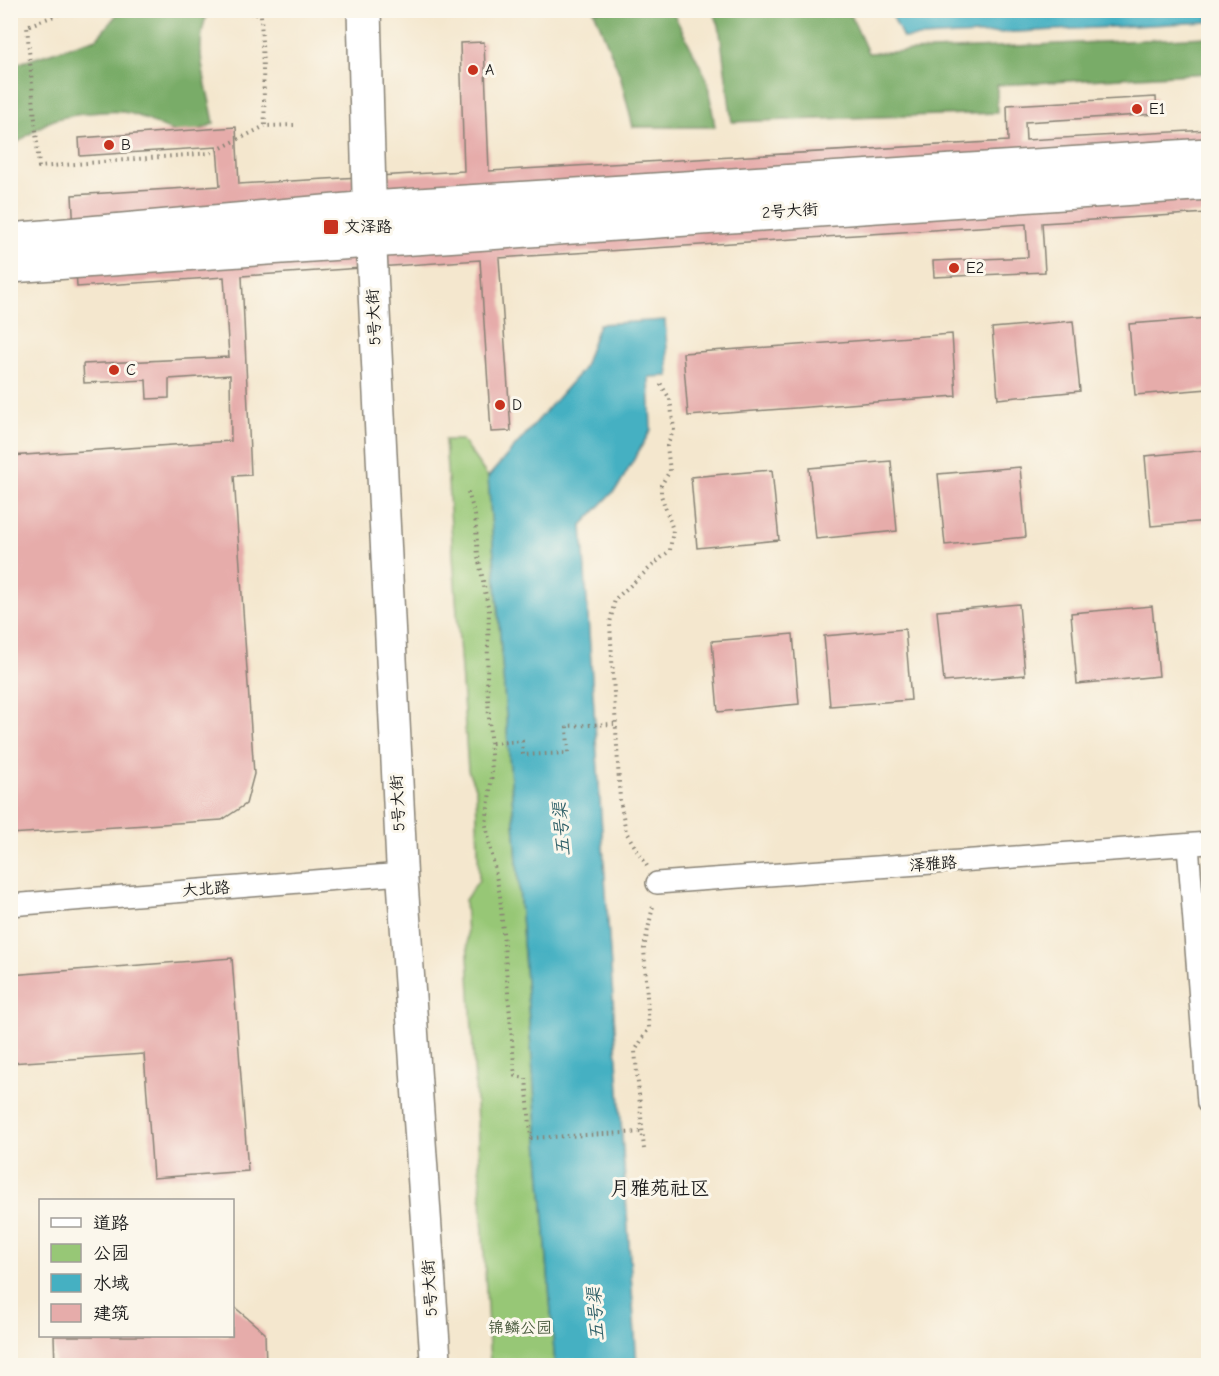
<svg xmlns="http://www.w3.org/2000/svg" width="1219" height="1376" font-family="'Comic Neue','LXGW WenKai TC',sans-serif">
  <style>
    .green { fill: #97c776; stroke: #5a7249; stroke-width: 1.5 }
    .forest { fill: #79ac67; stroke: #4a6442; stroke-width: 1.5 }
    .water { fill: #45b0c2; stroke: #30666f; stroke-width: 1.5 }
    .building { fill: #e6acaa }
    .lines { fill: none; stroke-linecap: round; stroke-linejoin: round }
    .minor-casing { stroke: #888275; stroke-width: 24 }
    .secondary-casing { stroke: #888275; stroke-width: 33 }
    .primary-casing { stroke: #888275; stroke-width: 36 }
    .path { stroke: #888275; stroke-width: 4; stroke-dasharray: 1.5 4.5; stroke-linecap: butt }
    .minor { stroke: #fff; stroke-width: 21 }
    .secondary { stroke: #fff; stroke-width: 30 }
    .primary { stroke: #fff; stroke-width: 33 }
    .poi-dot { fill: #c8321e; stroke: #fbf7ec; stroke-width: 2 }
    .labels { text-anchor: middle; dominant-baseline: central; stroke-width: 6; stroke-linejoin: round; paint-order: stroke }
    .poi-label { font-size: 16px; fill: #1c1c1c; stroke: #fbf7ec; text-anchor: start }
    .street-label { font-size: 16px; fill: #1c1c1c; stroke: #fbf7ec }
    .park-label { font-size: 16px; fill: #47583c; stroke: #fbf7ec }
    .water-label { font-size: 18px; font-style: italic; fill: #2e5f67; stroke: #fbf7ec }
    .quarter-label { font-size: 20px; fill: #1c1c1c; stroke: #fbf7ec }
  </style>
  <rect width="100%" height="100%" fill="#fbf7ec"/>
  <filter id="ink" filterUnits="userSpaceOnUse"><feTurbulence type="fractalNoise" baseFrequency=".0167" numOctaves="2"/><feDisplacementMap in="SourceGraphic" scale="12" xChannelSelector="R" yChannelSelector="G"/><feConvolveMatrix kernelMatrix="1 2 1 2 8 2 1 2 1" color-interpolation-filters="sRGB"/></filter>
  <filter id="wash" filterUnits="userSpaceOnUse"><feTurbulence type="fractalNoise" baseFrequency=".008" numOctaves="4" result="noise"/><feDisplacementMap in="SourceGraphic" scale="24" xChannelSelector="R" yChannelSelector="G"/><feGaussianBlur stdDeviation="1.35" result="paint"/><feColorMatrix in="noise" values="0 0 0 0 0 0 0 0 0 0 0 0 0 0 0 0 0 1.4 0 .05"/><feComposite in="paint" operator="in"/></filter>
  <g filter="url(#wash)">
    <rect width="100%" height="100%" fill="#f4e7ce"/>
    <path class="green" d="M 445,440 L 462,440 L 488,477 L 555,1365 L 490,1365 L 465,900 L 479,880 L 476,790 L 468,770 Z"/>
    <path class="forest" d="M 120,11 L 208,11 C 192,52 207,81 214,123 C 172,149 160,117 123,112 C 107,110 69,115 54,120 C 39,125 24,139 11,147 L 10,66 L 97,38 Z
      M 594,11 L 672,11 L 707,79 L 715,127 L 633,127 L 620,75 Z
      M 713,11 L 849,11 L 868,53 L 1208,37 L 1208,73 L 997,85 L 997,113 L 732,122 L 719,25 Z"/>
    <path class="water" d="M 1208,10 L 1208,22 L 903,38 L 890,11 Z
      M 665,320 L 669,376 L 649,377 L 651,430 L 618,487 L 582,525 L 637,1365 L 555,1365 L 488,477 L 583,369 L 599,324 Z"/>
    <g id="blocks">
      <path class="building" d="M 484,42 L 489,171 L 1008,141 L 1007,105 L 1156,97 L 1157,114 L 1025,122 L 1026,140 L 1208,130 L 1208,213 L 1042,223 L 1045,272 L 934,277 L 933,261 L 1028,257 L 1026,224 L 499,258 L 511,431 L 491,432 L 480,260 L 242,276 L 251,475 L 234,476 L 254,774 L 246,804 L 222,820 L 10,834 L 10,456 L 231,441 L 230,375 L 169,379 L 169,398 L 147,399 L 146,380 L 84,383 L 83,364 L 229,357 L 224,277 L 77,287 L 72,195 L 220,186 L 217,147 L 80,156 L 79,138 L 236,127 L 239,184 L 464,171 L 460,43 Z
        M 1208,318 L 1208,389 L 1135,395 L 1129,324 Z
        M 1073,321 L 1080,391 L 998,399 L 992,328 Z
        M 952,334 L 956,396 L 688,416 L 683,353 Z
        M 1208,450 L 1208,521 L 1151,526 L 1145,456 Z
        M 891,461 L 897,531 L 816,539 L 809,468 Z
        M 1020,467 L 1026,537 L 945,545 L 938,474 Z
        M 772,470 L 779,540 L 697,548 L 691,477 Z
        M 1019,604 L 1025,675 L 944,682 L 937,611 Z
        M 1152,606 L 1159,676 L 1077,684 L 1071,613 Z
        M 905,629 L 911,700 L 830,706 L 824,636 Z
        M 793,634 L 799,704 L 718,712 L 712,641 Z
        M 232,958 L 248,1171 L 153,1178 L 144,1054 L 10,1063 L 10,975 Z
        M 232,1305 L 265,1333 L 266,1366 L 55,1366 L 54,1336 L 232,1336 Z"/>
    </g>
  </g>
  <g filter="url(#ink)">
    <use href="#blocks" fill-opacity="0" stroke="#888275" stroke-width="1.5"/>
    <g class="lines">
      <defs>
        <path id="minor" d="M 1188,845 L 1208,1103
          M 657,883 L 1208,843
          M 10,905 L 402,874"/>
        <path id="secondary" d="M 371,240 L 402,874 L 436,1366"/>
        <path id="primary" d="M 364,10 L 370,229
          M 10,240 L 370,208 L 1208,155
          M 10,266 L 1208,183"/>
      </defs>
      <use href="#minor" class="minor-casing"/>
      <use href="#secondary" class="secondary-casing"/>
      <use href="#primary" class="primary-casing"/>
      <path class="path" d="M 70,10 L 27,26 L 39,167 L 211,153 L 265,126
        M 232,10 L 261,15 L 265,126 L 295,125
        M 468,492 L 475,515 L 478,556 L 489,611 L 487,679 L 492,774 L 486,825 L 500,896 L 515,1076 L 526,1078 L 531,1138 L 642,1132
        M 492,743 L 522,741 L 523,755 L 568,753 L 567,726 L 614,724
        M 647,866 L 626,832 L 620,800 L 610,623 L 615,599 L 670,550 L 673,530 L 661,495 L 661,485 L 670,471 L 667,446 L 674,429 L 670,399 L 660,383
        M 644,1149 L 635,1051 L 649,1028 L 644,948 L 653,906"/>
      <use href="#minor" class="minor"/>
      <use href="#secondary" class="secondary"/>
      <use href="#primary" class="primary"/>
    </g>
  </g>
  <g class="poi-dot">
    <circle cx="473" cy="70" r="6"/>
    <circle cx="1137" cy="109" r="6"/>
    <circle cx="109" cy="145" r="6"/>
    <rect x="323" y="219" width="16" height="16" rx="3"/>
    <circle cx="954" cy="268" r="6"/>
    <circle cx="114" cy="370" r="6"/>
    <circle cx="500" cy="405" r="6"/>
  </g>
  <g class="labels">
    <g class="poi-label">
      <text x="485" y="70">A</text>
      <text x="1149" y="109">E1</text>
      <text x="121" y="145">B</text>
      <text x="344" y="227">文泽路</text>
      <text x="966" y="268">E2</text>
      <text x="126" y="370">C</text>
      <text x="512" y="405">D</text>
    </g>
    <g class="street-label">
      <text transform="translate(790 211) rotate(-4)">2号大街</text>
      <text transform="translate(374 317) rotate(-93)">5号大街</text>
      <text transform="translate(398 803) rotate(-93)">5号大街</text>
      <text transform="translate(933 864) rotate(-4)">泽雅路</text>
      <text transform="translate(206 889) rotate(-4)">大北路</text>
      <text transform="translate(430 1288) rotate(-94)">5号大街</text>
    </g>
    <g class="park-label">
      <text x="520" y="1328">锦鳞公园</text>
    </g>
    <g class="water-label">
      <text transform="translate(562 829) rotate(-94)">五号渠</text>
      <text transform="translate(596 1314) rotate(-94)">五号渠</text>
    </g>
    <g class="quarter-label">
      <text x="660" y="1188">月雅苑社区</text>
    </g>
  </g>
  <rect width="1219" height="1376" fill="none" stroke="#fbf7ec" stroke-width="36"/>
  <rect x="39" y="1199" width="195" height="138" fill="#fbf7ec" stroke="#a29f99" stroke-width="1.5"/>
  <rect x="51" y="1218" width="30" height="9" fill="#ffffff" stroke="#a29f99" stroke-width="1.5"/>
  <text x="93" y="1229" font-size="18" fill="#1c1c1c">道路</text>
  <rect x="51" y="1244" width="30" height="18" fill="#97c776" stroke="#a29f99" stroke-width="1.5"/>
  <text x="93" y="1259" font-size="18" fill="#1c1c1c">公园</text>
  <rect x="51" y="1274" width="30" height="18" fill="#45b0c2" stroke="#a29f99" stroke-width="1.5"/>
  <text x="93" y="1289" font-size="18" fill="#1c1c1c">水域</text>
  <rect x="51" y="1304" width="30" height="18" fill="#e6acaa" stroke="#a29f99" stroke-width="1.5"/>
  <text x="93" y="1319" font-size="18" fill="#1c1c1c">建筑</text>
</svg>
